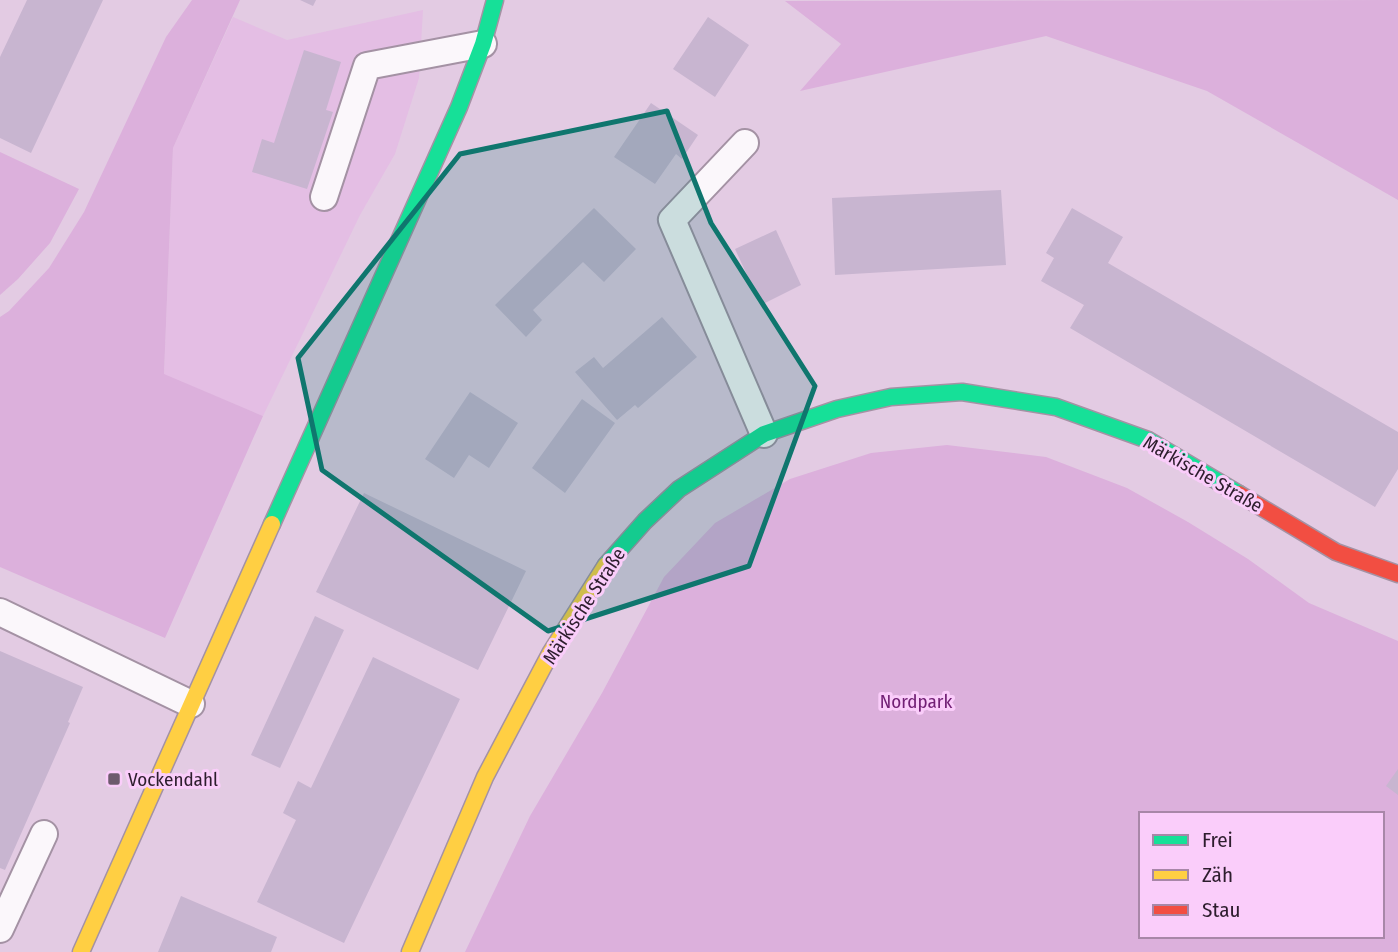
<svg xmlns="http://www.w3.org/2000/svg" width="1398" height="952" font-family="'Fira Sans Condensed',sans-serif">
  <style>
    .built { fill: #e4bee4 }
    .green { fill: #dcb0dc; fill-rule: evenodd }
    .building { fill: #c8b5d0 }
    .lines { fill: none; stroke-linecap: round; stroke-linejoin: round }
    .lane-casing { stroke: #a492a4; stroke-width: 30 }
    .fast-casing { stroke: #a492a4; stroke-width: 19 }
    .slow-casing { stroke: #a492a4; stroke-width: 19 }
    .jam-casing { stroke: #a492a4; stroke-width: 19 }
    .lane { stroke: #fbf7fb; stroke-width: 26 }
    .fast { stroke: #16e098; stroke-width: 16 }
    .slow { stroke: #ffcf43; stroke-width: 16 }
    .jam { stroke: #f24e42; stroke-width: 16 }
    .marked { fill: #0f766e; fill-opacity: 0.2; stroke: #0f766e; stroke-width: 5; stroke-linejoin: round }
    .poi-dot { fill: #6d5a6d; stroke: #facdfa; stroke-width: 2.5 }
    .labels { text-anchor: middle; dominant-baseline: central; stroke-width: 6; stroke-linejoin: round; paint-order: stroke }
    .street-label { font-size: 19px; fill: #2d1d2d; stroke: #facdfa }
    .park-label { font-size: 19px; fill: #722075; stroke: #facdfa }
    .poi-label { font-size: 19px; fill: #2d1d2d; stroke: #facdfa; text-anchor: start }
  </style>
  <rect width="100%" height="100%" fill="#e3cbe3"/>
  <path class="built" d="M 423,10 L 419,78 L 395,154 L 360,215 L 263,416 L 164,375 L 173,148 L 233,17 L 287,40 Z"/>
  <path class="green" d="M 192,0 L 240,0 L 173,148 L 164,374 L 263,416 L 165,638 L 0,567 L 0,317 L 9,311 L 49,268 L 84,212 L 166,37 Z
    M 1398,0 L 1398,200 L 1207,91 L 1046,36 L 800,91 L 841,44 L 785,1 Z
    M 0,152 L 79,189 L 50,243 L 18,279 L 0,295 Z
    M 947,445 L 1046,457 L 1127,488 L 1188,522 L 1248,559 L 1309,603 L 1398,641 L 1398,952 L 465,952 L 530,816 L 602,693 L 664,577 L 715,523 L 790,479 L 871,453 ZM 1141,814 L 1382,814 L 1382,936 L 1141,936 Z"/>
  <path class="building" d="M 27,0 L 103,0 L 31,153 L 0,138 L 0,57 Z
    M 300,0 L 316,0 L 313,6 Z
    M 708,17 L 749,45 L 715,97 L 673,69 Z
    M 304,50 L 341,62 L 326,110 L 333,112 L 307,189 L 252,172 L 262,139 L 274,143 Z
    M 651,103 L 698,135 L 682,159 L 676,154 L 655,184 L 614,157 Z
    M 1001,190 L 1006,265 L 835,275 L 832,198 Z
    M 594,208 L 636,249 L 604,282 L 583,262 L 533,310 L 542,320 L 526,337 L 495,305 Z
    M 1072,208 L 1123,237 L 1108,263 L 1398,432 L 1398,469 L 1375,507 L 1070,328 L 1084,305 L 1041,281 L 1054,258 L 1046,253 Z
    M 776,230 L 801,285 L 761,305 L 735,249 Z
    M 662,317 L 697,357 L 638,408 L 635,405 L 617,420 L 575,372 L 594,357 L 603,368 Z
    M 470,392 L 518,423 L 489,468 L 469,455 L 454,478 L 425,459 Z
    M 582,399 L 615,423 L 565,493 L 532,468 Z
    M 364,493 L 526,571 L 478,670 L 316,592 Z
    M 315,616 L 344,630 L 280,768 L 251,755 Z
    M 0,651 L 83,687 L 68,722 L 70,723 L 5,870 L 0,868 Z
    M 373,657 L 460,699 L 344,943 L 257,902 L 296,820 L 283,813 L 298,781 L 311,788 Z
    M 1398,769 L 1398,795 L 1386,786 Z
    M 181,896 L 277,937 L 271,952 L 158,952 Z"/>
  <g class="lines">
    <defs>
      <path id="lane" d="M 745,143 L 672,220 L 764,434
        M 324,197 L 367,66 L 483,44
        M 0,612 L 191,704
        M 0,929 L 44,834"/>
      <path id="fast" d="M 272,524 L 459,107 L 483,44 L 495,0
        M 606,565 L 645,521 L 679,489 L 764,434 L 837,409 L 891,397 L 962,392 L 1056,407 L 1148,440 L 1239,494"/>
      <path id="slow" d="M 81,952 L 272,524
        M 410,952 L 485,777 L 551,652 L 606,565"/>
      <path id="jam" d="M 1239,494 L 1336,552 L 1398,574"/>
    </defs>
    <use href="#lane" class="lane-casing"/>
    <use href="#fast" class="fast-casing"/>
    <use href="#slow" class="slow-casing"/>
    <use href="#jam" class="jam-casing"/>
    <use href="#lane" class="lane"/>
    <use href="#fast" class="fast"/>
    <use href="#slow" class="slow"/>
    <use href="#jam" class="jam"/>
  </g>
  <path class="marked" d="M 667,111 L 711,223 L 815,386 L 749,566 L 548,631 L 322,470 L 298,358 L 460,154 Z"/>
  <rect class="poi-dot" x="107" y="772" width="14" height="14" rx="3.5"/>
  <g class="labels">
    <g class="street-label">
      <text transform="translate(1203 474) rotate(30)">Märkische Straße</text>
      <text transform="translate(584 606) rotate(-57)">Märkische Straße</text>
    </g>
    <g class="park-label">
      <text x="916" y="701">Nordpark</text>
    </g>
    <g class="poi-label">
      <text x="128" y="779">Vockendahl</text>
    </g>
  </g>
  <rect x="1139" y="812" width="245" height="126" fill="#facdfa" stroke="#a887a8" stroke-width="2"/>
  <rect x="1153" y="835" width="35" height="10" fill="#16e098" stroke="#a887a8" stroke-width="2"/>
  <text x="1202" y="847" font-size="21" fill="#2d1d2d">Frei</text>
  <rect x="1153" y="870" width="35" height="10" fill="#ffcf43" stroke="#a887a8" stroke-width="2"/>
  <text x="1202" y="882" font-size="21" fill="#2d1d2d">Zäh</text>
  <rect x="1153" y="905" width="35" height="10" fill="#f24e42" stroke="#a887a8" stroke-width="2"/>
  <text x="1202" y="917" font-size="21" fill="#2d1d2d">Stau</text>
</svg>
